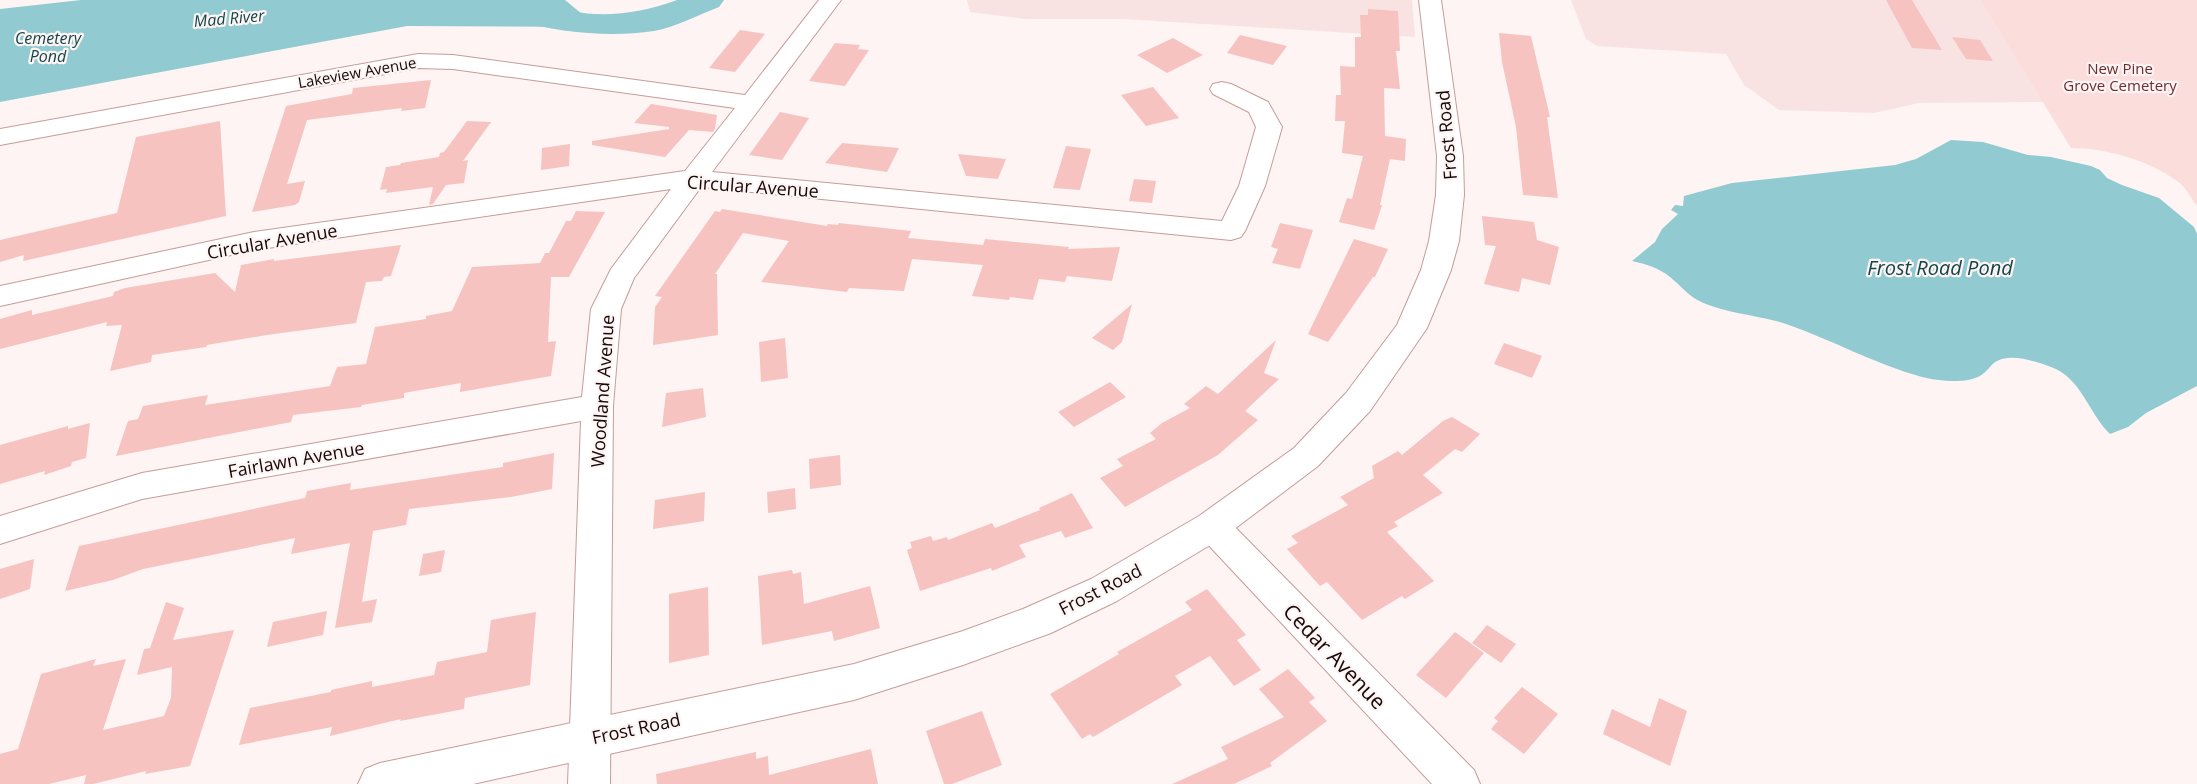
<svg xmlns="http://www.w3.org/2000/svg" width="2197" height="784" font-family="'Open Sans',sans-serif">
  <style>
    .built { fill: #f9e3e2 }
    .green { fill: #fbdddc }
    .water { fill: #91cbd1 }
    .lines { fill: none; stroke-linecap: round; stroke-linejoin: round }
    .river { fill: #91cbd1; fill-rule: evenodd }
    .building { fill: #f7c3c1 }
    .minor-casing { stroke: #c59c9a; stroke-width: 2 }
    .major-casing { stroke: #c59c9a; stroke-width: 2 }
    .minor { fill: #fff; fill-rule: evenodd }
    .major { fill: #fff; fill-rule: evenodd }
    .labels { text-anchor: middle; dominant-baseline: central; stroke-width: 4.5; stroke-linejoin: round; paint-order: stroke }
    .far-park-label { font-size: 15px; fill: #6c2d2e; stroke: #fdf4f3 }
    .far-street-label { font-size: 15px; fill: #150808; stroke: #fdf4f3 }
    .far-water-label { font-size: 16px; font-style: italic; fill: #10464a; stroke: #fdf4f3 }
    .street-label { font-size: 18px; fill: #150808; stroke: #fdf4f3 }
    .water-label { font-size: 20px; font-style: italic; fill: #10464a; stroke: #fdf4f3 }
    .near-street-label { font-size: 21px; fill: #150808; stroke: #fdf4f3 }
  </style>
  <rect width="100%" height="100%" fill="#fdf4f3"/>
  <path class="built" d="M 967,0 L 1412,0 L 1415,37 L 1124,19 L 1025,19 L 970,12 Z
    M 1571,0 L 1980,0 L 2043,102 L 1919,103 L 1874,113 L 1779,110 L 1744,85 L 1726,54 L 1597,46 L 1586,39 Z"/>
  <path class="green" d="M 1980,0 L 2197,0 L 2197,206 C 2191,198 2185,186 2177,181 C 2148,160 2106,148 2071,148 Z"/>
  <path class="water" d="M 81,0 L 565,0 L 594,24 L 585,27 L 407,26 L 0,102 L 0,9 Z
    M 1951,140 L 1983,142 L 2028,155 L 2051,157 L 2091,166 L 2100,170 L 2107,178 L 2122,185 L 2159,198 L 2194,227 L 2197,234 L 2197,386 L 2146,413 L 2128,427 L 2110,434 C 2089,414 2081,377 2051,367 C 2037,362 2012,353 1997,361 C 1991,364 1987,372 1980,376 C 1965,384 1938,381 1922,377 C 1875,364 1832,340 1786,324 C 1760,315 1718,313 1694,298 C 1685,292 1678,283 1670,277 C 1659,268 1646,264 1632,261 L 1655,242 L 1662,229 L 1678,214 L 1671,210 L 1675,205 L 1683,206 L 1684,196 L 1732,183 L 1895,165 L 1916,159 Z"/>
  <g class="lines">
    <path class="river" d="M 677,0 L 724,0 L 719,7 C 698,15 676,27 654,31 C 609,38 560,32 516,21 L 511,14 L 516,7 C 542,0 568,13 595,14 C 624,15 650,10 677,0 Z"/>
  </g>
  <path class="building" d="M 1886,0 L 1912,0 L 1942,50 L 1912,48 Z
    M 1368,9 L 1398,11 L 1400,51 L 1396,51 L 1400,89 L 1384,88 L 1385,136 L 1406,139 L 1405,161 L 1390,159 L 1380,205 L 1382,205 L 1374,230 L 1339,222 L 1347,198 L 1352,199 L 1363,156 L 1342,153 L 1345,121 L 1335,121 L 1336,95 L 1341,95 L 1340,66 L 1355,67 L 1355,37 L 1361,37 L 1360,15 L 1368,15 Z
    M 740,30 L 765,34 L 735,72 L 709,68 Z
    M 1499,33 L 1531,36 L 1550,117 L 1547,117 L 1558,198 L 1523,195 L 1516,127 L 1502,62 Z
    M 1240,35 L 1287,46 L 1273,65 L 1227,53 Z
    M 1952,37 L 1980,40 L 1993,61 L 1966,59 Z
    M 1173,38 L 1203,55 L 1167,73 L 1137,55 Z
    M 835,43 L 860,45 L 858,49 L 869,50 L 845,86 L 809,81 Z
    M 431,80 L 425,108 L 401,111 L 402,108 L 307,120 L 287,184 L 305,181 L 299,202 L 295,205 L 252,212 L 286,106 L 352,94 L 353,88 Z
    M 1153,87 L 1179,118 L 1146,126 L 1121,95 Z
    M 651,104 L 717,115 L 715,129 L 713,132 L 689,130 L 665,157 L 592,145 L 592,141 L 669,129 L 669,127 L 634,123 Z
    M 780,112 L 809,118 L 782,160 L 749,155 Z
    M 220,121 L 226,216 L 23,261 L 24,255 L 0,262 L 0,240 L 117,213 L 136,137 Z
    M 467,121 L 491,122 L 463,161 L 468,160 L 464,183 L 446,185 L 433,204 L 429,205 L 433,187 L 386,193 L 387,189 L 380,190 L 386,167 L 400,165 L 401,163 L 439,157 L 440,153 L 444,152 Z
    M 842,143 L 899,148 L 887,172 L 825,163 Z
    M 570,144 L 569,166 L 541,170 L 542,148 Z
    M 1066,146 L 1091,149 L 1080,190 L 1053,188 Z
    M 958,154 L 1006,159 L 998,179 L 966,176 Z
    M 1134,179 L 1156,181 L 1152,203 L 1129,201 Z
    M 722,209 L 827,226 L 828,224 L 838,225 L 839,223 L 911,231 L 908,238 L 983,245 L 985,239 L 1069,247 L 1068,249 L 1120,247 L 1112,281 L 1067,276 L 1065,282 L 1039,279 L 1033,300 L 1010,297 L 1009,300 L 972,296 L 983,265 L 912,259 L 904,291 L 849,288 L 847,292 L 761,282 L 789,241 L 743,233 L 715,274 L 717,274 L 718,335 L 653,345 L 655,307 L 662,297 L 655,296 L 715,211 L 720,212 Z
    M 576,211 L 605,212 L 569,277 L 551,277 L 548,342 L 556,341 L 551,376 L 460,392 L 461,383 L 404,393 L 404,398 L 362,405 L 361,407 L 293,415 L 291,422 L 116,456 L 128,421 L 138,419 L 143,406 L 208,395 L 205,405 L 330,386 L 337,367 L 366,364 L 375,327 L 426,319 L 426,316 L 452,311 L 472,267 L 540,263 L 545,253 L 549,253 L 566,221 L 571,221 Z
    M 1482,216 L 1534,222 L 1537,240 L 1559,247 L 1550,285 L 1522,278 L 1519,292 L 1484,284 L 1496,246 L 1485,245 Z
    M 1280,223 L 1313,230 L 1300,269 L 1272,263 L 1278,249 L 1271,247 Z
    M 1354,239 L 1388,249 L 1375,277 L 1373,277 L 1328,342 L 1308,334 Z
    M 401,245 L 391,276 L 384,277 L 382,281 L 366,282 L 356,323 L 267,335 L 207,345 L 206,347 L 152,355 L 151,362 L 110,371 L 122,325 L 106,326 L 107,322 L 0,349 L 0,319 L 32,310 L 32,315 L 113,296 L 114,292 L 125,288 L 215,273 L 235,292 L 241,265 L 274,259 L 274,261 Z
    M 1132,304 L 1122,342 L 1113,350 L 1092,338 Z
    M 785,338 L 788,378 L 761,382 L 759,342 Z
    M 1276,340 L 1264,373 L 1279,379 L 1245,411 L 1258,420 L 1218,455 L 1125,507 L 1100,478 L 1123,466 L 1117,459 L 1156,439 L 1150,433 L 1162,423 L 1190,408 L 1184,404 L 1206,386 L 1218,394 Z
    M 1504,343 L 1542,356 L 1532,378 L 1494,364 Z
    M 1110,382 L 1126,397 L 1074,427 L 1058,412 Z
    M 703,388 L 706,417 L 662,427 L 666,393 Z
    M 1452,417 L 1480,434 L 1462,452 L 1455,449 L 1423,475 L 1443,493 L 1394,522 L 1398,526 L 1387,532 L 1434,581 L 1405,599 L 1402,596 L 1362,620 L 1327,582 L 1320,586 L 1287,549 L 1298,543 L 1291,536 L 1348,505 L 1340,497 L 1374,478 L 1372,466 L 1398,451 L 1402,455 L 1443,421 Z
    M 90,423 L 86,458 L 72,462 L 71,466 L 44,475 L 45,471 L 0,484 L 0,445 L 68,426 L 68,429 Z
    M 554,453 L 552,489 L 511,497 L 409,509 L 406,525 L 373,531 L 362,602 L 377,599 L 372,622 L 335,628 L 350,543 L 291,554 L 295,538 L 143,569 L 113,580 L 65,591 L 79,546 L 305,498 L 307,491 L 351,483 L 350,490 L 503,467 L 503,463 Z
    M 840,455 L 841,485 L 810,489 L 809,459 Z
    M 795,488 L 796,509 L 768,513 L 767,492 Z
    M 705,492 L 704,521 L 653,529 L 655,500 Z
    M 1072,493 L 1093,528 L 1065,538 L 1061,531 L 1019,545 L 1026,557 L 992,571 L 991,568 L 920,591 L 907,550 L 912,548 L 910,542 L 931,536 L 933,541 L 947,537 L 948,540 L 992,523 L 995,528 L 1040,510 L 1039,508 Z
    M 445,550 L 441,572 L 419,576 L 423,554 Z
    M 34,559 L 30,589 L 0,599 L 0,569 Z
    M 792,570 L 793,574 L 801,572 L 804,604 L 870,586 L 880,628 L 834,641 L 832,631 L 762,645 L 758,576 Z
    M 708,587 L 709,655 L 669,663 L 669,594 Z
    M 1207,589 L 1246,635 L 1237,640 L 1261,670 L 1234,686 L 1210,656 L 1175,676 L 1182,685 L 1093,737 L 1090,734 L 1082,739 L 1050,694 L 1119,654 L 1117,652 L 1192,610 L 1185,602 Z
    M 166,602 L 184,608 L 173,640 L 234,630 L 190,766 L 145,774 L 146,771 L 93,784 L 84,784 L 86,775 L 49,784 L 0,784 L 0,754 L 18,749 L 41,674 L 96,659 L 93,666 L 126,659 L 103,730 L 164,716 L 171,698 L 172,667 L 137,675 L 144,649 L 150,648 Z
    M 327,611 L 323,635 L 267,647 L 273,622 Z
    M 536,612 L 530,685 L 465,698 L 464,709 L 400,721 L 401,719 L 330,736 L 332,727 L 239,745 L 250,708 L 331,692 L 331,690 L 372,681 L 372,687 L 434,675 L 437,662 L 487,652 L 491,620 Z
    M 1487,625 L 1516,644 L 1501,663 L 1472,643 Z
    M 1455,632 L 1484,653 L 1446,698 L 1416,675 Z
    M 1288,669 L 1315,698 L 1309,702 L 1327,721 L 1270,763 L 1272,766 L 1234,784 L 1172,784 L 1228,759 L 1221,747 L 1284,717 L 1259,689 Z
    M 1522,687 L 1558,714 L 1524,754 L 1491,729 L 1498,721 L 1494,718 Z
    M 1659,698 L 1687,711 L 1670,766 L 1603,734 L 1612,709 L 1650,727 Z
    M 982,711 L 1002,765 L 952,784 L 944,784 L 926,731 Z
    M 871,749 L 878,784 L 657,784 L 656,774 L 756,752 L 756,759 L 768,756 L 769,775 Z"/>
  <g class="lines">
    <defs>
      <path id="minor" d="M 819,0 L 841,0 L 712,172 L 1222,221 L 1239,186 L 1256,127 L 1249,112 L 1213,94 L 1210,89 L 1213,84 L 1222,82 L 1231,84 L 1268,102 L 1282,127 L 1265,186 L 1245,231 L 1241,237 L 1231,240 L 701,187 L 634,278 L 621,309 L 613,406 L 610,784 L 568,784 L 581,421 L 142,499 L 0,544 L 0,516 L 142,473 L 582,397 L 591,309 L 611,269 L 671,189 L 254,250 L 0,306 L 0,286 L 254,232 L 685,171 L 735,108 L 453,69 L 418,68 L 0,145 L 0,129 L 418,54 L 453,55 L 745,95 Z
        M 1212,512 L 1224,516 L 1474,770 L 1480,784 L 1432,784 L 1200,536 L 1195,526 L 1200,516 Z"/>
      <path id="major" d="M 1419,0 L 1441,0 L 1463,156 L 1464,195 L 1459,241 L 1451,270 L 1427,328 L 1370,411 L 1318,466 L 1225,536 L 1117,601 L 1051,633 L 963,665 L 854,700 L 473,784 L 358,784 L 365,769 L 380,763 L 854,664 L 963,631 L 1023,609 L 1091,579 L 1199,516 L 1294,448 L 1346,393 L 1397,325 L 1421,270 L 1429,241 L 1436,195 L 1437,156 Z"/>
    </defs>
    <use href="#minor" class="minor-casing"/>
    <use href="#major" class="major-casing"/>
    <use href="#minor" class="minor"/>
    <use href="#major" class="major"/>
  </g>
  <g class="labels">
    <g class="far-park-label">
      <text x="2120" y="68">New Pine<tspan x="2120" dy="17">Grove Cemetery</tspan></text>
    </g>
    <g class="far-street-label">
      <text transform="translate(357 72) rotate(-10)">Lakeview Avenue</text>
    </g>
    <g class="far-water-label">
      <text transform="translate(229 18) rotate(-5)">Mad River</text>
      <text x="48" y="38">Cemetery<tspan x="48" dy="18">Pond</tspan></text>
    </g>
    <g class="street-label">
      <text transform="translate(1446 135) rotate(-95)">Frost Road</text>
      <text transform="translate(753 186) rotate(4)">Circular Avenue</text>
      <text transform="translate(272 241) rotate(-10)">Circular Avenue</text>
      <text transform="translate(602 391) rotate(-86)">Woodland Avenue</text>
      <text transform="translate(296 459) rotate(-10)">Fairlawn Avenue</text>
      <text transform="translate(1100 589) rotate(-27)">Frost Road</text>
      <text transform="translate(636 728) rotate(-12)">Frost Road</text>
    </g>
    <g class="water-label">
      <text x="1940" y="267">Frost Road Pond</text>
    </g>
    <g class="near-street-label">
      <text transform="translate(1335 656) rotate(46)">Cedar Avenue</text>
    </g>
  </g>
</svg>
